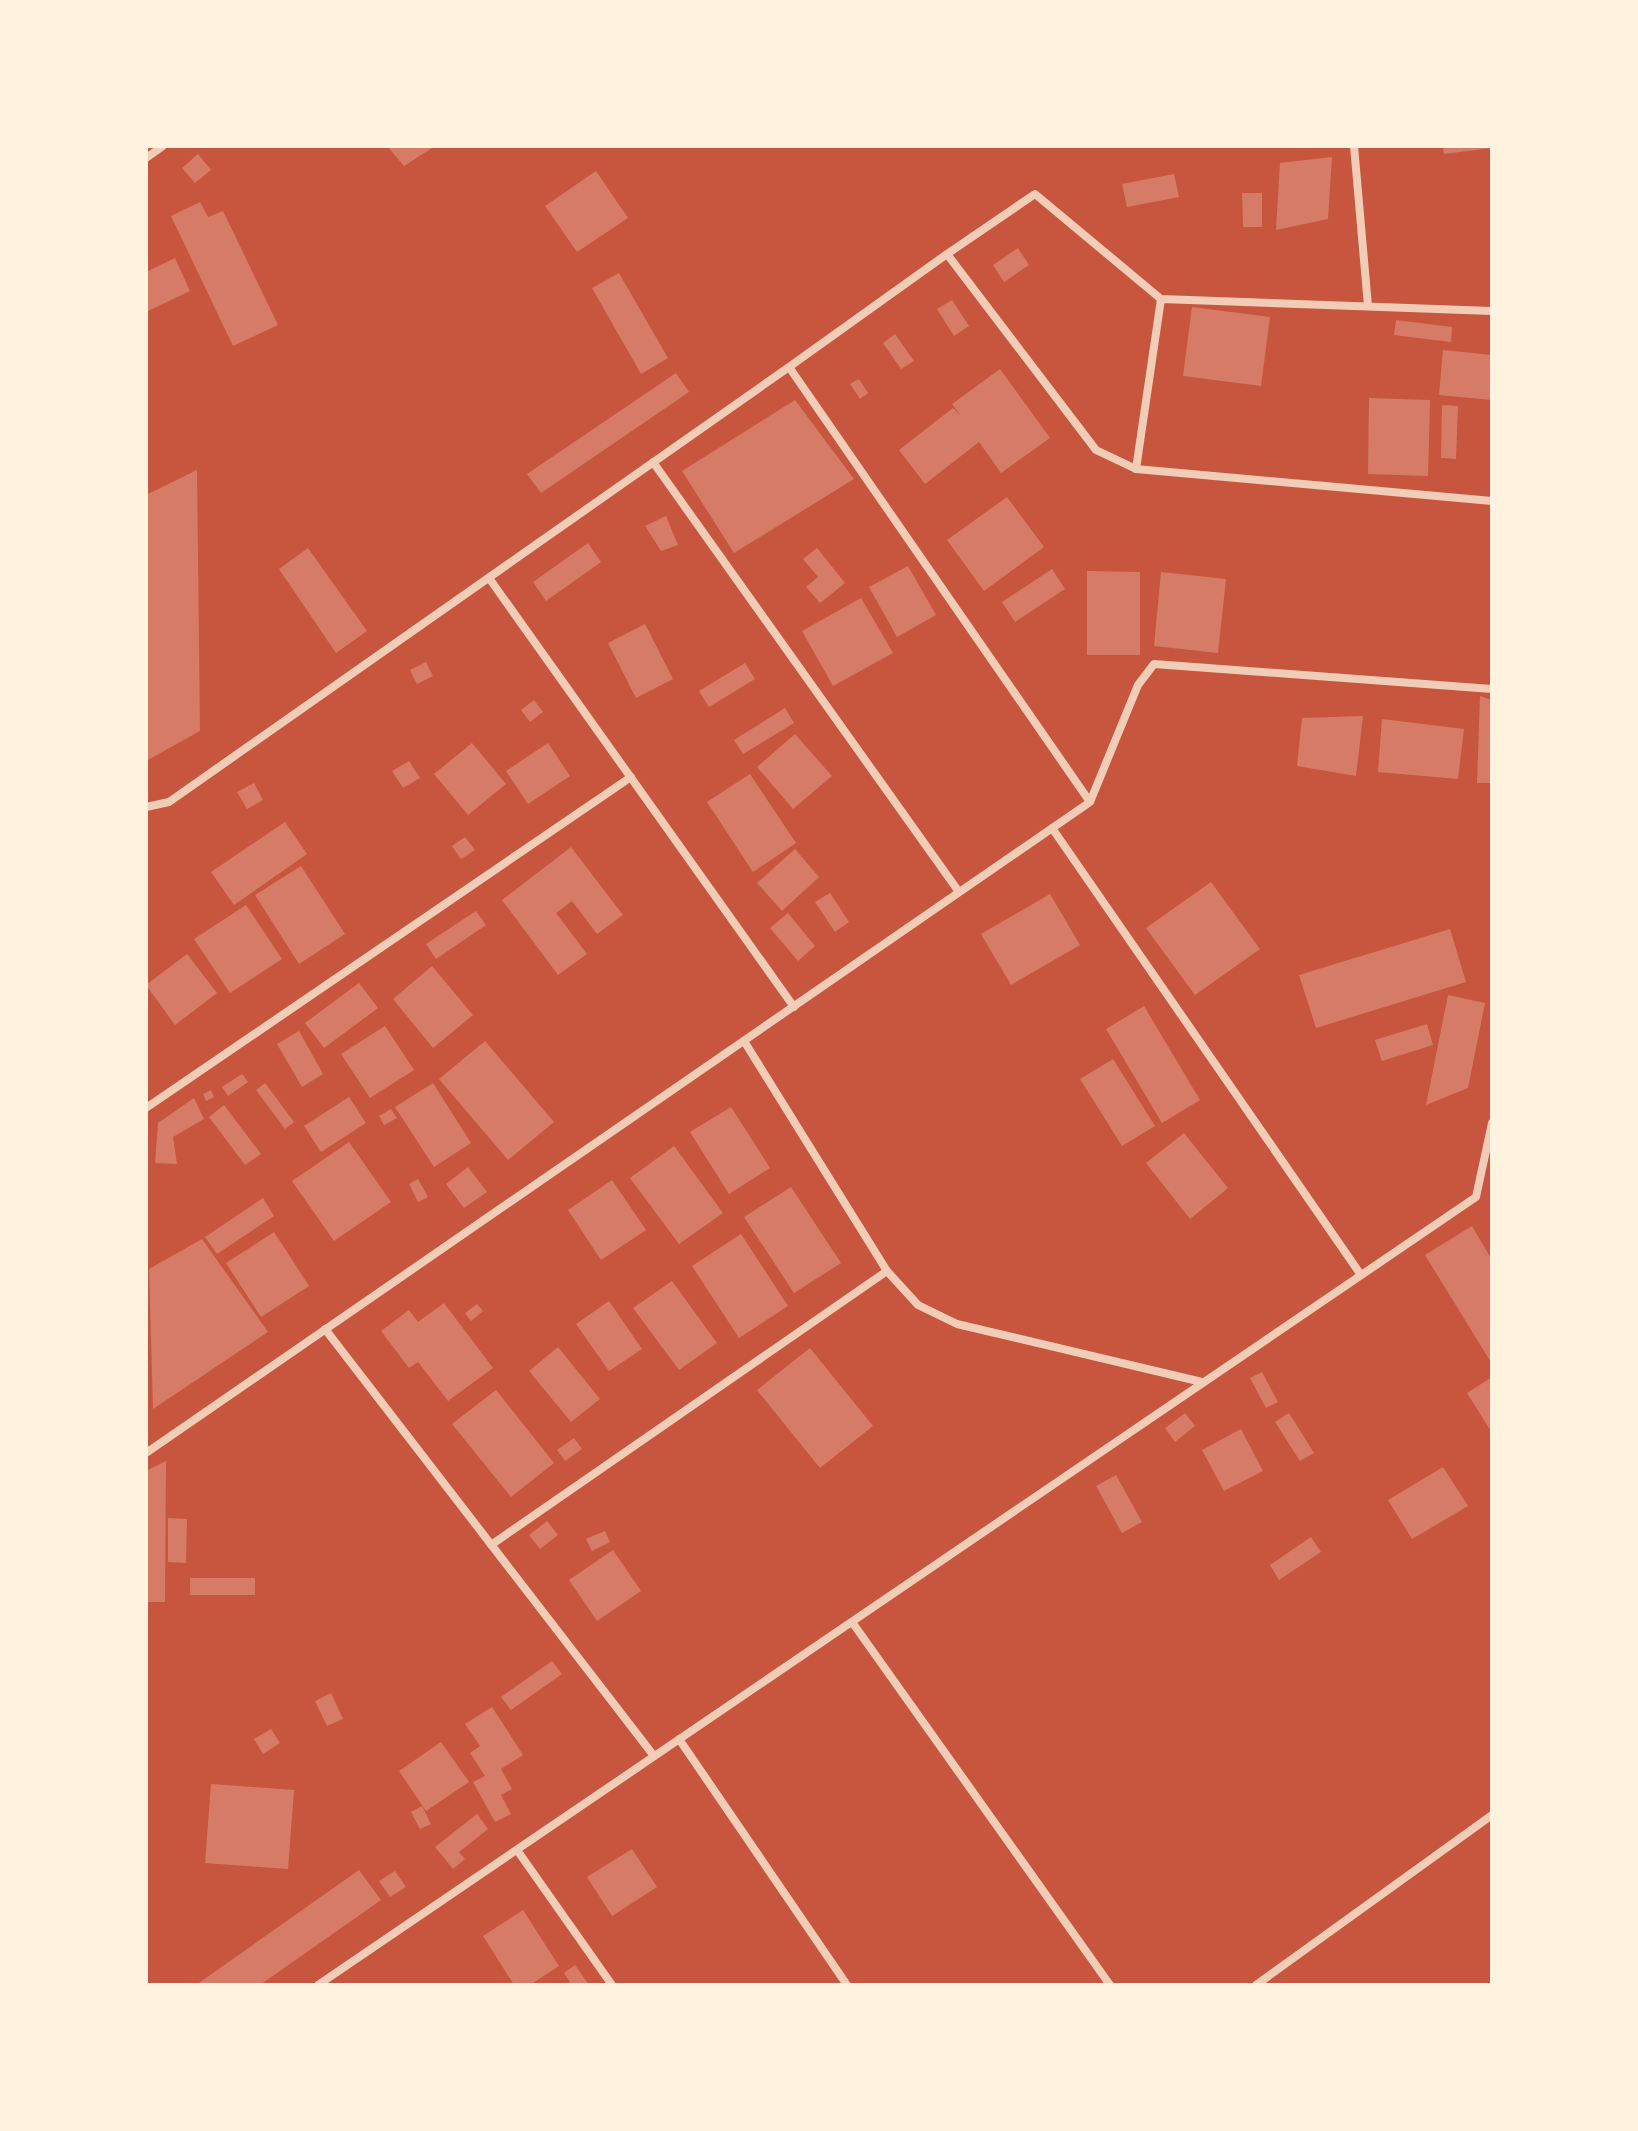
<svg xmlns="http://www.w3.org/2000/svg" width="1638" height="2131" font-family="'Archivo Narrow',sans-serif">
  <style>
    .building { fill: #d67c66 }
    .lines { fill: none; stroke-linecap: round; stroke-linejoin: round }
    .minor { stroke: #f1ccb7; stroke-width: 8 }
  </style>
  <rect width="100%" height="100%" fill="#c8553d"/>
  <path class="building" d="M 387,146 L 435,146 L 404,166 Z
    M 1443,146 L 1492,146 L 1492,148 L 1444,154 Z
    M 198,154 L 211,170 L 195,183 L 182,168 Z
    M 1332,157 L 1328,219 L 1276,230 L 1280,163 Z
    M 596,171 L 628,218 L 577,252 L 545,206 Z
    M 1174,174 L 1179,197 L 1127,207 L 1122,184 Z
    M 1242,193 L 1262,193 L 1262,227 L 1243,227 Z
    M 200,202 L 208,217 L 223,211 L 278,325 L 233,346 L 171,216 Z
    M 1018,248 L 1029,265 L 1004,282 L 993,265 Z
    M 175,258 L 190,291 L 146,312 L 146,272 Z
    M 619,273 L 668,358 L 641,374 L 592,288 Z
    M 952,300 L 969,326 L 954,336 L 937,309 Z
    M 1192,307 L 1270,317 L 1261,386 L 1183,376 Z
    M 1396,320 L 1452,327 L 1451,342 L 1394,335 Z
    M 895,334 L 914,361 L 901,369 L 883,343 Z
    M 1443,350 L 1492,355 L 1492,400 L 1439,395 Z
    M 1000,369 L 1050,438 L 1001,473 L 979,442 L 925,484 L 899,450 L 953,408 L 961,416 L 952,404 Z
    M 676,373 L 689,392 L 541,493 L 527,474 Z
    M 859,379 L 868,393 L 860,399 L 850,384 Z
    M 1369,398 L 1430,400 L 1428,476 L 1368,474 Z
    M 795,400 L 854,479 L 734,553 L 682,471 Z
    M 1442,405 L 1458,406 L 1456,459 L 1441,458 Z
    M 197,470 L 200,731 L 146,761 L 146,495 Z
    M 1007,497 L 1044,547 L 984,591 L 947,540 Z
    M 666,516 L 678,545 L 661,551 L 645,526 Z
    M 588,543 L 601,562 L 546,601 L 533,582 Z
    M 308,548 L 367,631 L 336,653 L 279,569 Z
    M 817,548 L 845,583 L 820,603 L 806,587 L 818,577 L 803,559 Z
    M 908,566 L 936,615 L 897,637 L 869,587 Z
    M 1052,569 L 1065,589 L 1015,622 L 1002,602 Z
    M 1087,571 L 1140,572 L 1140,655 L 1087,655 Z
    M 1161,572 L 1226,579 L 1218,653 L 1154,646 Z
    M 861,598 L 893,653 L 833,686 L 802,631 Z
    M 645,624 L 673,679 L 636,698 L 608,643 Z
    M 426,662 L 433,676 L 417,684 L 410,670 Z
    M 745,663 L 755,679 L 709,707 L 699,691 Z
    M 1480,696 L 1492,700 L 1492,783 L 1477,783 Z
    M 534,700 L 543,712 L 530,722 L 521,710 Z
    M 785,708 L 794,723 L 743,754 L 734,740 Z
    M 1363,716 L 1356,776 L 1297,766 L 1302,718 Z
    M 1382,719 L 1464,729 L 1458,779 L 1378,772 Z
    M 795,734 L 832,776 L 793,809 L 757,767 Z
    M 472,743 L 506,784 L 468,815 L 434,774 Z
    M 548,743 L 570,776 L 528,804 L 506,771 Z
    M 409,761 L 420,778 L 403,788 L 392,771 Z
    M 750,774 L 796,843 L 753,872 L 707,802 Z
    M 254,783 L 263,800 L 247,809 L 237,792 Z
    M 285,822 L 307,854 L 234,905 L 211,872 Z
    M 465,837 L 475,850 L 461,859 L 452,846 Z
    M 571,847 L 623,915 L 597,934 L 572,901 L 556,913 L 587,954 L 558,975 L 502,900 Z
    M 795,849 L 819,877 L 782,911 L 757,883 Z
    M 301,866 L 345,934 L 299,964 L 255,895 Z
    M 1211,882 L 1260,949 L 1195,995 L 1146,928 Z
    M 830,893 L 849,922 L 835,932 L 815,902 Z
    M 1050,894 L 1080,945 L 1011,985 L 981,934 Z
    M 246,905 L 282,959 L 230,993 L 194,939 Z
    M 476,911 L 486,925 L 436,959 L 426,944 Z
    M 788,913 L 815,946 L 798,961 L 770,928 Z
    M 1450,929 L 1466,982 L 1316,1028 L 1299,975 Z
    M 187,954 L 217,993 L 175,1025 L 146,985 Z
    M 432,966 L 473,1015 L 433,1048 L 393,999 Z
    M 359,983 L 378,1008 L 324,1048 L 305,1023 Z
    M 1448,995 L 1485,1003 L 1468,1088 L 1426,1105 Z
    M 1144,1006 L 1200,1100 L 1162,1123 L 1106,1029 Z
    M 1427,1024 L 1433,1045 L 1382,1061 L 1375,1040 Z
    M 385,1026 L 414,1070 L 370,1098 L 341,1054 Z
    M 299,1031 L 323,1074 L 302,1087 L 277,1044 Z
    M 485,1041 L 554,1122 L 508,1160 L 439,1079 Z
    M 1113,1059 L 1155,1126 L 1122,1146 L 1080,1079 Z
    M 242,1074 L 248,1082 L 228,1096 L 222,1087 Z
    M 265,1083 L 294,1122 L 285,1129 L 256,1090 Z
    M 433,1083 L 471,1143 L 434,1167 L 395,1107 Z
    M 211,1090 L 214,1097 L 206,1101 L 203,1094 Z
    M 349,1097 L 366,1123 L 321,1152 L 304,1126 Z
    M 194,1098 L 204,1119 L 173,1137 L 177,1164 L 155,1163 L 158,1123 Z
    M 224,1105 L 261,1154 L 245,1165 L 209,1117 Z
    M 731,1107 L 770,1168 L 729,1194 L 690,1132 Z
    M 391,1109 L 397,1118 L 384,1125 L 379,1116 Z
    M 1184,1133 L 1228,1188 L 1190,1219 L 1146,1163 Z
    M 349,1142 L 391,1202 L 334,1241 L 292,1181 Z
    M 674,1146 L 723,1213 L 679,1244 L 630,1178 Z
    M 468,1167 L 487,1192 L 464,1208 L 446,1184 Z
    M 418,1179 L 428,1197 L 418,1202 L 409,1184 Z
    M 612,1180 L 646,1230 L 601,1260 L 568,1210 Z
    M 791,1187 L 841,1263 L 794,1293 L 744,1217 Z
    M 263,1198 L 274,1216 L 217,1254 L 205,1237 Z
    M 1472,1226 L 1492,1260 L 1492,1364 L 1425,1255 Z
    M 274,1232 L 309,1286 L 261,1317 L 226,1263 Z
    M 741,1234 L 788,1306 L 739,1338 L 692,1266 Z
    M 202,1239 L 268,1332 L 153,1409 L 149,1269 Z
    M 672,1281 L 717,1343 L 679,1370 L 633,1308 Z
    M 609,1301 L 642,1349 L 609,1371 L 576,1324 Z
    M 444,1303 L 493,1368 L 448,1401 L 418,1362 L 409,1368 L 381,1331 L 409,1310 L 418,1322 Z
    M 477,1304 L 483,1311 L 471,1321 L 465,1313 Z
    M 558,1347 L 600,1399 L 571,1422 L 529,1371 Z
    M 810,1348 L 873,1426 L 820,1468 L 757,1390 Z
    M 1262,1372 L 1278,1402 L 1266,1408 L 1250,1378 Z
    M 1492,1377 L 1492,1433 L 1467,1393 Z
    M 496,1390 L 554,1463 L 511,1497 L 452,1424 Z
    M 1185,1413 L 1195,1426 L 1175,1442 L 1165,1428 Z
    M 1289,1413 L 1314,1453 L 1300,1461 L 1275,1422 Z
    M 1241,1429 L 1263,1471 L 1224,1491 L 1202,1450 Z
    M 574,1438 L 582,1449 L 565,1461 L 557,1450 Z
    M 166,1461 L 165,1602 L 146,1602 L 146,1471 Z
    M 1443,1467 L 1468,1506 L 1412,1539 L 1388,1500 Z
    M 1116,1475 L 1142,1522 L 1122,1533 L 1096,1486 Z
    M 168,1518 L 187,1519 L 186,1563 L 168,1562 Z
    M 547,1521 L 558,1535 L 540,1549 L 529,1535 Z
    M 605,1531 L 610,1542 L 592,1551 L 586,1539 Z
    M 1311,1537 L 1321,1552 L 1279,1580 L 1270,1565 Z
    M 613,1550 L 641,1591 L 597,1621 L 569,1580 Z
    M 190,1578 L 255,1578 L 255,1595 L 190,1595 Z
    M 552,1661 L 562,1674 L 511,1710 L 501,1697 Z
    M 331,1693 L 343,1719 L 327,1726 L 315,1701 Z
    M 492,1707 L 523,1755 L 501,1769 L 512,1789 L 501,1795 L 511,1814 L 495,1822 L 473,1782 L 485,1776 L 470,1753 L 480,1746 L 465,1724 Z
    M 271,1729 L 280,1743 L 263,1754 L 254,1739 Z
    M 441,1742 L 469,1782 L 426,1811 L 399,1771 Z
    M 211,1784 L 294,1790 L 288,1869 L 205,1863 Z
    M 422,1806 L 431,1824 L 420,1829 L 411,1812 Z
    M 477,1814 L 488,1829 L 459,1852 L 465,1859 L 453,1869 L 435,1847 Z
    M 632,1849 L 657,1887 L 612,1916 L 587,1877 Z
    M 359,1870 L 381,1900 L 260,1985 L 196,1985 Z
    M 395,1871 L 406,1887 L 390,1897 L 379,1881 Z
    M 523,1910 L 559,1966 L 530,1985 L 514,1985 L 483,1936 Z
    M 575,1965 L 589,1985 L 565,1985 L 570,1982 L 564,1973 Z"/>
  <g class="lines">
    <path class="minor" d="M 1354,146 L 1368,306
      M 146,158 L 163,146
      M 947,254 L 1096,450 L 1136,469 L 1492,501
      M 1161,299 L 1492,311
      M 789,367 L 1090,802
      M 653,462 L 959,892
      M 489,578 L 794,1007
      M 146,807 L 169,802 L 789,367 L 947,254 L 1035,194 L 1161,299 L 1136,469
      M 1052,828 L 1361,1275
      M 744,1041 L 887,1271 L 918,1305 L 957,1324 L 1202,1382
      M 146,1108 L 631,777
      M 325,1329 L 654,1756
      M 146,1453 L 1090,802 L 1138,685 L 1154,664 L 1492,689
      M 491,1545 L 887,1271
      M 852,1622 L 1110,1985
      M 679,1739 L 847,1985
      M 517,1850 L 612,1985
      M 318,1985 L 1476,1197 L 1492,1123
      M 1256,1985 L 1492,1815"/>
  </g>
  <rect width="1638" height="2131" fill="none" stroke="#fff3e0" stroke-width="296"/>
</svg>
